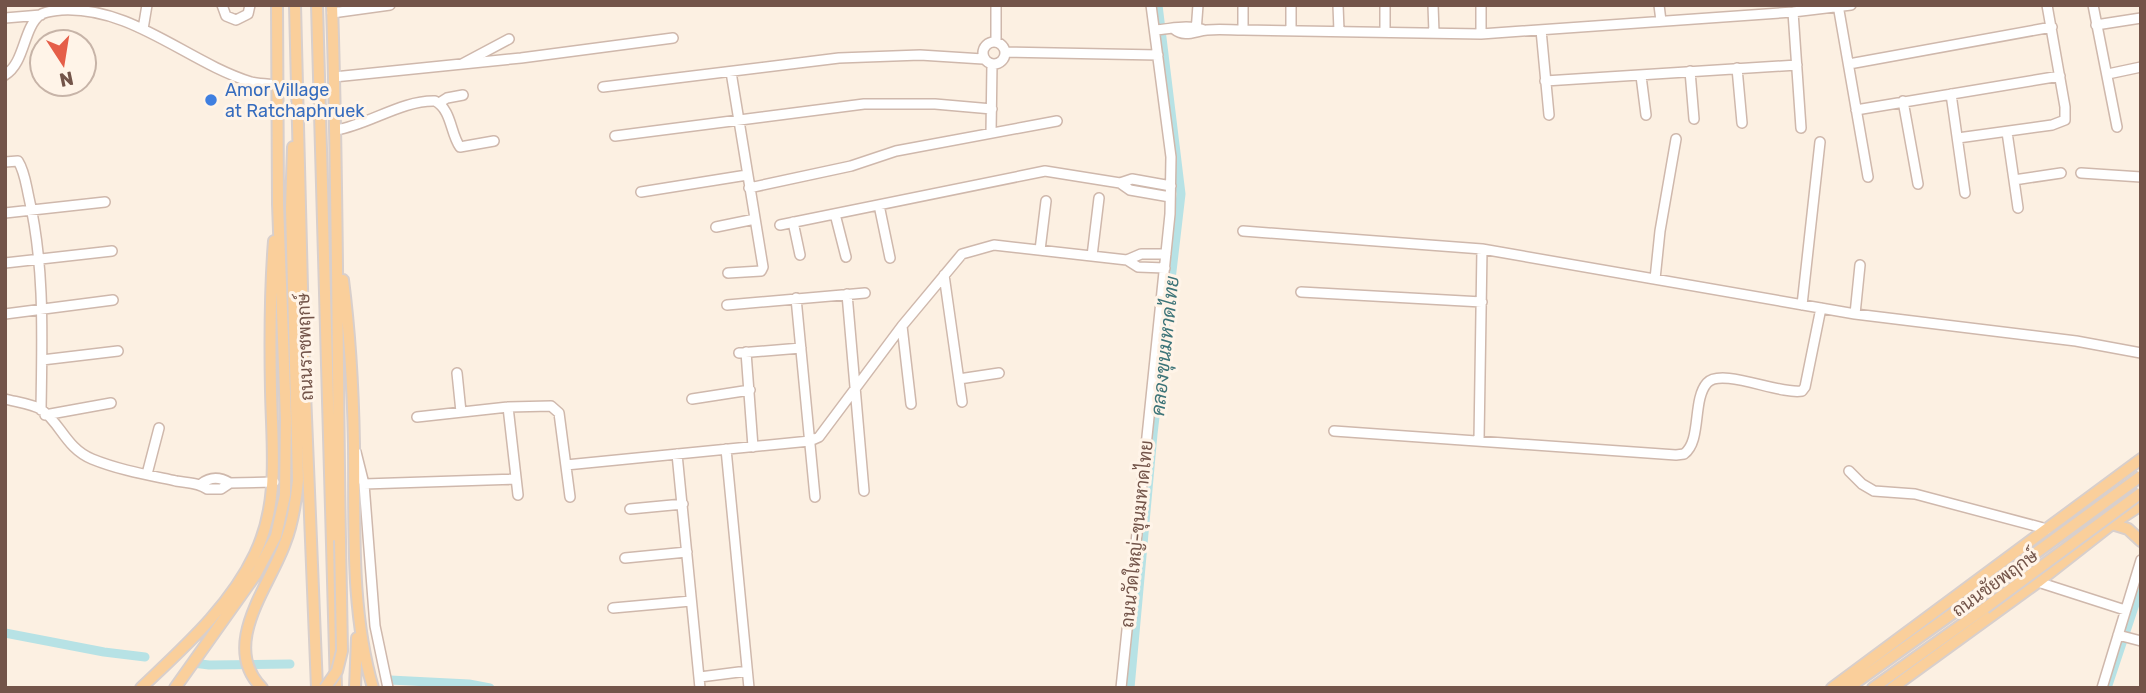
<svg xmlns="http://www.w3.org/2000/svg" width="2146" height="693" font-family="Rubik,Sarabun,sans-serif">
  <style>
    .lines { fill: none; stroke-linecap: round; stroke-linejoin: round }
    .canal { stroke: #b7e2e5; stroke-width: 9 }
    .minor-casing { stroke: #cfb8ac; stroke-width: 12 }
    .major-casing { stroke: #d8cfcc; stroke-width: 14 }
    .minor { stroke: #fff; stroke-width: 9 }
    .major { stroke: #facf9b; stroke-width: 10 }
    .major-bridge-casing { stroke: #d8cfcc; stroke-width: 14; stroke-linecap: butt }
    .major-bridge { stroke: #facf9b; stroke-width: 10 }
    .shop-dot { fill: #3f7fe0; stroke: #fff4e8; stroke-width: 2.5 }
    .labels { text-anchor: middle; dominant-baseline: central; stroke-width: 6; stroke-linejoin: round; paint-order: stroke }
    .shop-label { font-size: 18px; fill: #366cbe; stroke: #fff4e8; text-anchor: start }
    .street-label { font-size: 18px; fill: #735449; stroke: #fff4e8 }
    .water-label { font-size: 19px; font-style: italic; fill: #3d7478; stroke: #fff4e8 }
  </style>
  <rect width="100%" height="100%" fill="#fcf0e2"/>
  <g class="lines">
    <path class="canal" d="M 5,633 L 104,652 L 145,657
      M 193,663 L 209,665 L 290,664
      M 390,680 L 469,684 L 490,688
      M 1130,688 L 1153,434 L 1181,194 L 1158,5
      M 2107,688 L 2141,586"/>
    <defs>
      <path id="minor" d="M 222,5 L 226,16 L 236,20 L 248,14 L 250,5
        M 1243,5 L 1243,30
        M 1291,5 L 1291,30
        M 1338,5 L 1339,31
        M 1385,5 L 1385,32
        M 1433,5 L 1434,33
        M 1481,5 L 1481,34
        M 1659,5 L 1661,21
        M 1838,5 L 1868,177
        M 2093,5 L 2117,127
        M 1793,12 L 1801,128
        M 332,13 L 390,5
        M 5,18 L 41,15
        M 2096,25 L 2141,18
        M 143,29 L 147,5
        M 1174,29 C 1185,38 1195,31 1207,30 C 1219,29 1231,30 1243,30 L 1481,34 L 1793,12 L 1851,5
        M 1155,30 C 1172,29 1187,24 1204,30
        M 1541,30 L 1549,115
        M 1196,32 L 1198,5
        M983 53a11 11 0 1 1 22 0a11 11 0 1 1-22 0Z
        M 996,42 L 996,5
        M 1005,52 L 1158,55
        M 462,64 L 509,39
        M 1849,64 L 2052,27
        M 1737,68 L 1742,123
        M 1690,71 L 1694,119
        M 2108,74 L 2141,67
        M 5,75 C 25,63 23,28 40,15 C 46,11 54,11 61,10 C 132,6 187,62 251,82 C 260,84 269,84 278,85
        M 1641,76 L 1646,115
        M 334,77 L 521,58 L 673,38
        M 1545,81 L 1797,65
        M 603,87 L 839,58 L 920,55 L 983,59
        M 1951,94 L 1965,193
        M 1903,101 L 1918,184
        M 439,103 L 447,98 L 463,95
        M 1856,110 L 2060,76
        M 336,130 C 368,125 402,100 435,101 C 452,110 450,133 460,147 L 494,141
        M 2007,132 L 2018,208
        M 991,133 L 992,64
        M 615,136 L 864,104 L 935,104 L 992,109
        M 1958,138 L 2052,125 L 2065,120 L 2065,107 L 2047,5
        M 5,162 L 18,161 C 25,172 26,185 29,198 C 45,267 42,339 41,410
        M 2081,173 L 2141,177
        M 2014,180 L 2061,173
        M 1120,183 L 1132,179 L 1171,186
        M 749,188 L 851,166 L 896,151 L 1057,121
        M 641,192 L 747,175
        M 879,205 L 890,258
        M 5,213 L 105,202
        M 835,214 L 846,257
        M 793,222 L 800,255
        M 780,225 L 1045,171 L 1120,183 L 1130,190 L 1170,197
        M 716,227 L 755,219
        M 1243,231 L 1482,249 L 1855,314 L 2076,341 L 2141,353
        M 1040,250 L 1046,201
        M 1092,256 L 1099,198
        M 1127,260 L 1141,254 L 1166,254
        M 5,263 L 112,251
        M 728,273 L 761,271 L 763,267 L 731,72
        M 944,275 L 962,402
        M 1655,279 L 1660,231 L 1676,139
        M 1301,292 L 1482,302
        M 847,294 L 864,491
        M 796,298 L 815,497
        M 727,305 L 865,293
        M 1802,305 L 1820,142
        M 5,314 L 113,300
        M 1855,314 L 1860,265
        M 902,326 L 911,404
        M 746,352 L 753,447
        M 739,353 L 801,348
        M 42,360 L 118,351
        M 457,373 L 461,412
        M 959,379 L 999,373
        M 5,399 C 16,402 33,404 42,410 C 61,424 66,448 92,459 C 119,470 148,475 176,481 C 187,483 198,482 207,489 L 221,489 L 230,483 L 274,482
        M 692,399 L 750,390
        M 508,407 L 518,495
        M 45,415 L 111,403
        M 417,417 L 508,407 L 551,406 L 559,413 L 570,497
        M 1334,431 L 1676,455 L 1684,454 C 1702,441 1692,400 1707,383 C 1721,367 1780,395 1802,391 L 1805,387 L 1821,308
        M 1479,440 L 1482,249
        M 726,449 L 749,688
        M 356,452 L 364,484 L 375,626 L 388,688
        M 677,454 L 700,688
        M 566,465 L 810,441 L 819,437 L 902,326 L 962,254 L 994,245 L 1127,260 L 1138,267 L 1165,268
        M 1849,471 L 1862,484 L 1874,491 L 1915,494 L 2047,529
        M 147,474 L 159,428
        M 201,484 C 211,476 220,477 230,483
        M 364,484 L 516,479
        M 630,509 L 683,504
        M 625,558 L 687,552
        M 2038,582 L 2125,610
        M 613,608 L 691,601
        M 2118,635 L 2141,641
        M 700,677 L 747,671
        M 1121,688 L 1170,214 L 1171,157 L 1151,5
        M 2102,688 L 2141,560"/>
      <path id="major" d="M 295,5 L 304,368 L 317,688
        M 317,5 L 336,688
        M 332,5 C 338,184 337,362 340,540
        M 343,280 C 350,334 353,389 354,444 C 355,526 350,609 373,688
        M 2112,524 L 2128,529 L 2141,541
        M 141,688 C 183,648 230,607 255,554 C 280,502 272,447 271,391 C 270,341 270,291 274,241
        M 175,688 L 256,574 L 276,536 L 285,495 L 286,419 L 278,204 L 277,5
        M 262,688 C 219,645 270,586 285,543 C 293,523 296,501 298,480 L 291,208 L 293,147
        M 355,688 L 357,638
        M 1832,688 L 2141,459
        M 1848,688 L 1977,596
        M 1873,688 L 1985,608
        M 1892,688 L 2038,582 L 2112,524 L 2141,505"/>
    </defs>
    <use href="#minor" class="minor-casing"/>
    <use href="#major" class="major-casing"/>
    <use href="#minor" class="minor"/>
    <use href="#major" class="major"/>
    <defs>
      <path id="major-bridge" d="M 1977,596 L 2141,476
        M 1985,608 L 2141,493
        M 325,688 L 337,671 L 342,651 L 340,540"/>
    </defs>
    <use href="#major-bridge" class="major-bridge-casing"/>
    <use href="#major-bridge" class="major-bridge"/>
  </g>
  <circle class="shop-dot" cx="211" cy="100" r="7"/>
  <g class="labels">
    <g class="shop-label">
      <text x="225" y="90">Amor Village<tspan x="225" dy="21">at Ratchaphruek</tspan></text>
    </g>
    <g class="street-label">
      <text transform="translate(305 347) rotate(-92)">ถนนราชพฤกษ์</text>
      <text transform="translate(1137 534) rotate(-84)">ถนนวัดใหญ่-ขุนมหาดไทย</text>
      <text transform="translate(1995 583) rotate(-36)">ถนนชัยพฤกษ์</text>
    </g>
    <g class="water-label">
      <text transform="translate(1165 346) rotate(-84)">คลองขุนมหาดไทย</text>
    </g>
  </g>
  <rect width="2146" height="693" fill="none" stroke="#735449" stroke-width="14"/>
  <g transform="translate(63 63) rotate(168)"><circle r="33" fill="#fff4e8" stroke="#c7b4a8" stroke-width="2"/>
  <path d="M0-5L12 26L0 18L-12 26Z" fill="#e55e48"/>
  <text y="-10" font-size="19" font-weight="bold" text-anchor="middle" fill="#735449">N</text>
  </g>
</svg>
